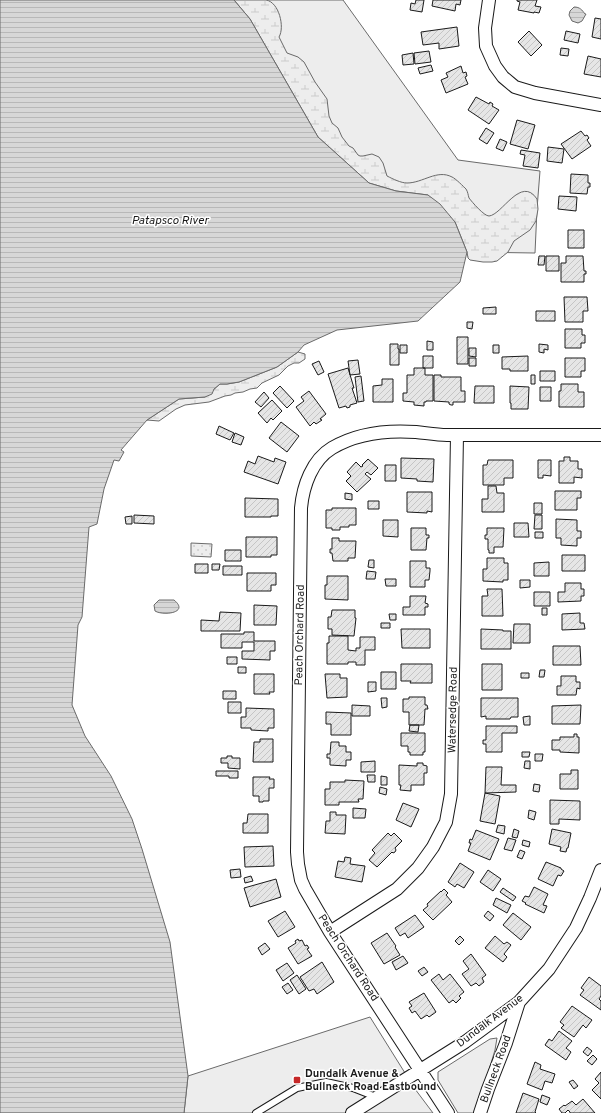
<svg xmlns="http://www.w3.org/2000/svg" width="601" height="1113" font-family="Overpass,sans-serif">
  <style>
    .green { fill: #ededed; stroke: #6a6a6a }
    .wetland { fill: url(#wetland-marsh); stroke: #6a6a6a }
    .garden { fill: url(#garden-dots); stroke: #6a6a6a }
    .water { fill: url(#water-rules); stroke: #6a6a6a }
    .building { fill: url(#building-hatch); stroke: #1a1a1a }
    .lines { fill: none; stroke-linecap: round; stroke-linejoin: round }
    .service-casing { stroke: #1a1a1a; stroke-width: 8 }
    .minor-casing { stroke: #1a1a1a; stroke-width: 14 }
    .service { stroke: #fff; stroke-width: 6 }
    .minor { stroke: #fff; stroke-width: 12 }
    .poi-dot { fill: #c62828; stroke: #fff; stroke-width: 1.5 }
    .labels { text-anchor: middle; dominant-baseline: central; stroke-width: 3; stroke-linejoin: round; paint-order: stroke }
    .street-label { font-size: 11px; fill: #1a1a1a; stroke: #fff }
    .poi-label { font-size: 11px; font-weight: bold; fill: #1a1a1a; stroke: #fff; text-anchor: start }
    .water-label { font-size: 12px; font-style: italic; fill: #1a1a1a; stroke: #fff }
  </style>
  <defs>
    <pattern id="wetland-marsh" width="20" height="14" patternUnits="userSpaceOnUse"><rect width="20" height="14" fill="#ededed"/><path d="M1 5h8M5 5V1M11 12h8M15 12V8" fill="none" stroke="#cbcbcb"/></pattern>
    <pattern id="garden-dots" width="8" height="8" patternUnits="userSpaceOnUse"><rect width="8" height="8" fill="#ededed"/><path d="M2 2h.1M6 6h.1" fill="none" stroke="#cbcbcb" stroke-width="1.8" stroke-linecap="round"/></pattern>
    <pattern id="water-rules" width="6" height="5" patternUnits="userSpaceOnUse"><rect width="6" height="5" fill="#d7d7d7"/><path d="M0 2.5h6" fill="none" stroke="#b8b8b8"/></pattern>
    <pattern id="building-hatch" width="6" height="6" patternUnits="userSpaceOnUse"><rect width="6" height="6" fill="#e6e6e6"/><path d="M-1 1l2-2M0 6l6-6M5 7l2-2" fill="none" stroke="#c5c5c5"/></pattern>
  </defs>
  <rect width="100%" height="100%" fill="#fff"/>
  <path class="green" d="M 234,0 L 343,0 L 458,160 L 540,171 L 537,209 L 535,253 L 467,252 L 369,183 Z
    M 370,1017 L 415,1089 L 433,1113 L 184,1113 L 188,1076 Z
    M 497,1038 L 495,1050 L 476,1113 L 458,1113 L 438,1080 L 438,1072 L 490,1039 Z"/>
  <path class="wetland" d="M 234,0 L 266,0 C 279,2 285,27 279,37 L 287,53 L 298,57 L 304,62 L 315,82 L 327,99 L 329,116 L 332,123 L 338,128 L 342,137 L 349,146 L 353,148 L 358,155 L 360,156 L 363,156 L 372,154 L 379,157 L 383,163 L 387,176 C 393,179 401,183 407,183 C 423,183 437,169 452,177 C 455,178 464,187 466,189 C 468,192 468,195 469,198 C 472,202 484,216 489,216 C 502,215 521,175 537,199 L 538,209 L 536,221 L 530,230 L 514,241 L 508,252 L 497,261 L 492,262 L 483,262 L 470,260 L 468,258 L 467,252 L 455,222 L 428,195 L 396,191 L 369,183 L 318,137 L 250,19 Z
    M 298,352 L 305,354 L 305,359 L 299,363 L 294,363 L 288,366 L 279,375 L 262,383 L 257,388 L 250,389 L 243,392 L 235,393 L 231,395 L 225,396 L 209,402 L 185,405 L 176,409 L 159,421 L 147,420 L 179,399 L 205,397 L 220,384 L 227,384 L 239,382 L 277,367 Z"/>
  <path class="garden" d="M 191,543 L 212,544 L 211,557 L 191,556 Z"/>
  <path class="water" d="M 0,0 L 234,0 L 250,19 L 318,137 L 369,183 L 396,191 L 428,195 L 440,204 L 455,222 L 467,252 L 460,282 L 418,321 L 337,330 L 304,345 L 298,352 L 277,367 L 239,382 L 227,384 L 220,384 L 214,389 L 212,394 L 205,397 L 179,399 L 147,420 L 121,450 L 124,452 L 119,461 L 114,460 L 104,489 L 97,524 L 89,527 L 82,617 L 78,625 L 72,705 L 85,736 L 111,776 L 132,819 L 142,849 L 170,942 L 188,1076 L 184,1113 L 0,1113 Z
    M 574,7 C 580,7 582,10 585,14 L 586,14 L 582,21 L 578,23 L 572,21 L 569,15 L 570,11 Z
    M 159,600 L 174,600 C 190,613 163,616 155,611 L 154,605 Z"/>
  <path class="building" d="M 416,0 L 424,0 L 422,12 L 410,10 L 411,3 L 415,4 Z
    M 433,0 L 461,0 L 460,5 L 456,4 L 455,11 L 432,6 Z
    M 517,0 L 537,0 L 535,6 L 541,7 L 539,13 L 534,12 L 534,13 L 518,10 L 520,2 L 517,1 Z
    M 595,18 L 601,19 L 601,39 L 592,37 Z
    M 457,27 L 459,46 L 439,49 L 439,43 L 423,45 L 421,32 Z
    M 529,31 L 542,45 L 531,56 L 518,42 Z
    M 566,31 L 580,34 L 578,43 L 564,40 Z
    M 561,48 L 569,49 L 568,56 L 560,55 Z
    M 429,51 L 431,62 L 415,64 L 414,53 Z
    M 413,53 L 414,64 L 403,65 L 402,55 Z
    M 588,56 L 601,59 L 601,77 L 584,74 Z
    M 431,65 L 433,71 L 420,74 L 418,68 Z
    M 461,66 L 463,73 L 466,72 L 467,76 L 465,77 L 468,84 L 446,93 L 441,80 L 448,77 L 446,73 Z
    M 476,97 L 489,104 L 490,102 L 493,104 L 492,106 L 499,110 L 489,124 L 468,110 Z
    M 517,120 L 535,125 L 528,149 L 510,144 Z
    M 486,128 L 494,133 L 487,144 L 479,139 Z
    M 581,131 L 585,136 L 587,135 L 589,138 L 587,140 L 591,146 L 572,159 L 561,144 Z
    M 500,139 L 507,142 L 503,151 L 496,148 Z
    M 548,147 L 564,149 L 562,163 L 547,161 Z
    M 521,150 L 540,153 L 538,168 L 523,166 L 525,155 L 520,154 Z
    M 571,174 L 588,175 L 588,183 L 590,183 L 590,187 L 588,187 L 587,194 L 570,193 Z
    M 559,196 L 577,197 L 576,211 L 558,209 Z
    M 568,230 L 584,230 L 584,248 L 568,248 Z
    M 539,256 L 545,256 L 544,265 L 538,265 Z
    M 546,256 L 559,256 L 559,271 L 546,271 Z
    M 566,256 L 583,256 L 584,271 L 586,271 L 586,274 L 584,274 L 584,282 L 561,282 L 561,263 L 566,263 Z
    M 564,297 L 587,297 L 588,311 L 583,311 L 583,322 L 565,322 Z
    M 496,307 L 496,314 L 483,314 L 483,308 Z
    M 536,311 L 555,311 L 555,321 L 536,321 Z
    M 467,322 L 473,322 L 472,329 L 467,328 Z
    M 565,329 L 582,329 L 582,335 L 585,335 L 585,343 L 581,343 L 581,348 L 565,348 Z
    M 457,337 L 468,337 L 468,364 L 457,364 Z
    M 427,341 L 433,342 L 433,350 L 427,350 Z
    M 390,344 L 398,344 L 398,349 L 399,349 L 399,365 L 390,365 Z
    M 539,344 L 548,345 L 548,350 L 544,349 L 544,353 L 539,352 Z
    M 400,345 L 407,345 L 407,353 L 400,353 Z
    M 493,345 L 499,345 L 499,353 L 493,353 Z
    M 469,348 L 476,348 L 476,357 L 469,356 Z
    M 423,356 L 433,356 L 433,368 L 423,368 Z
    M 528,356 L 528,371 L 510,371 L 510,369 L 502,369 L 502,357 Z
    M 469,358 L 476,358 L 476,366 L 469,366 Z
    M 565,358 L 585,358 L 585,371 L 581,371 L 581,377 L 565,377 Z
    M 358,360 L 360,374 L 350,375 L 348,361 Z
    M 319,361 L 324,372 L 318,375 L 312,364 Z
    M 348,368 L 354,388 L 352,388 L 357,403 L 350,405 L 350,407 L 347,408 L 346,406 L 339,408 L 328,374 Z
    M 414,368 L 425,368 L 425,375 L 433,375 L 433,401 L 426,401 L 426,402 L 424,402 L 424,406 L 414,405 L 414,402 L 403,401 L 403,393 L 407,393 L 407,375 L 414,375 Z
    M 540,371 L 555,371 L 555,381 L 540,381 Z
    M 434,375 L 441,375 L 441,377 L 461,377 L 461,391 L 465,391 L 465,402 L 453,402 L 453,405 L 451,405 L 449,404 L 449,402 L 434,401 Z
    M 531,375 L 535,375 L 535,384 L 531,384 Z
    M 361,376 L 364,401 L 358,402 L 355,377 Z
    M 382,379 L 393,379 L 393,402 L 373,402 L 373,386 L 382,385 Z
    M 561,384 L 578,384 L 578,392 L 584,392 L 584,407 L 559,407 L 559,391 L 561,391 Z
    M 280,386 L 294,401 L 287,408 L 273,393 Z
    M 475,386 L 494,386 L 494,403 L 474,403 Z
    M 510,386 L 529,387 L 528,409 L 511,409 L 511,403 L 510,403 Z
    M 540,387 L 551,387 L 551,401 L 540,401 Z
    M 309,391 L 326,414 L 320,419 L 322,420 L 316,424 L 314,422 L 310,426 L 296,407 L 304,401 L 301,397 Z
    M 264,392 L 269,398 L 261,407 L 255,402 Z
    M 272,400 L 282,411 L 273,420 L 271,418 L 267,423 L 258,413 Z
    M 281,422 L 299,436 L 287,452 L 269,438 Z
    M 219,426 L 234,433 L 230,440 L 216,434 Z
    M 235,433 L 244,437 L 241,445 L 232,442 Z
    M 258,456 L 274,462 L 275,458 L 286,462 L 278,484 L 244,472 L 248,461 L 255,464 Z
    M 564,457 L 570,457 L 570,461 L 578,461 L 578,469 L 582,469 L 582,478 L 574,477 L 574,483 L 559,483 L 559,461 L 564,461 Z
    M 401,458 L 434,459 L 433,482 L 417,481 L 417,479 L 401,478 Z
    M 368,459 L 378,468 L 371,475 L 367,472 L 365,474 L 371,479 L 357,492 L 346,481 L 351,476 L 347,472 L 356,462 L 361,467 L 363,466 L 362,465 Z
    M 488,460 L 513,460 L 513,478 L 504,478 L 504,485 L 483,485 L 483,465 L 487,465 Z
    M 538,460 L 551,460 L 551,476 L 543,475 L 543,478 L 538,478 Z
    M 385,465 L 396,465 L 396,481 L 385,481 Z
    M 488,486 L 496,486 L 497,493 L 504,493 L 504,512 L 482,512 L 482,499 L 488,499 Z
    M 555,491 L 581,491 L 581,498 L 577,498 L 577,510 L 555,510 Z
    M 407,492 L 432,492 L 432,512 L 427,511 L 427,513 L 407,512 Z
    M 345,493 L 352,494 L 352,500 L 345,499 Z
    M 245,498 L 278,499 L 278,516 L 271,516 L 271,517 L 245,517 Z
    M 368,501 L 379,501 L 379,509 L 368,509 Z
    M 534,503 L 542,503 L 542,514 L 534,514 Z
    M 332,508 L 356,508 L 356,525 L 349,525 L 349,527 L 340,527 L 340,530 L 332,530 L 332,528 L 326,528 L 326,510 L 332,510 Z
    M 134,515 L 154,516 L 154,524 L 134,523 Z
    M 535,515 L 542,515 L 542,529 L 534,529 Z
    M 132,516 L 132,524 L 126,524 L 125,517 Z
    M 556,519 L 577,520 L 577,531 L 581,531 L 581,538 L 577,538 L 577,546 L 561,545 L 561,538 L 556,538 Z
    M 383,520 L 398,520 L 398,537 L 383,536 Z
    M 514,523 L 528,523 L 529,537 L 514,537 Z
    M 411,528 L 426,528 L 426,535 L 429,535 L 429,538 L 427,538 L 426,550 L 411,550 Z
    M 487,528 L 504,528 L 503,547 L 494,547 L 494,553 L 489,553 L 489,550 L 488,550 L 488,539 L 485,539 L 485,535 L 487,535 Z
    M 535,532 L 543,532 L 543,538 L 535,538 Z
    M 246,537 L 277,537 L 277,555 L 271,555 L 271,557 L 246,557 Z
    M 332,538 L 339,538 L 339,541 L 356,541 L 355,558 L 348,558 L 348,561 L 333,561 L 332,553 L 330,553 L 330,549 L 332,549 Z
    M 225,550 L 241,550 L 241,561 L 225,561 Z
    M 562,555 L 585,555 L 585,571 L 562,571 Z
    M 487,558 L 504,558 L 504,563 L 508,563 L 508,580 L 503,580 L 503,582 L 483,581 L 483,569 L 487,569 Z
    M 369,560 L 374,560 L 374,568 L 368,567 Z
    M 410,561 L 426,561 L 426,568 L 430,568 L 430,571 L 429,580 L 425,580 L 425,587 L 410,587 Z
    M 549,562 L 549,576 L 534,576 L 534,563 Z
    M 195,564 L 208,564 L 208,573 L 195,573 Z
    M 212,564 L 220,564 L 219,570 L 212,570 Z
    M 223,566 L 242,566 L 242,575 L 223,575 Z
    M 367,571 L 376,572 L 375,579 L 366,579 Z
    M 247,573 L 276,573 L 276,585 L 271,585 L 271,591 L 247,591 Z
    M 327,576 L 348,576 L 348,600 L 325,599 L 325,585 L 327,585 Z
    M 385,579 L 396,579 L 396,586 L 386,586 Z
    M 520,580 L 530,580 L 530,587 L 520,588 Z
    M 565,583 L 581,583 L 581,589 L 584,589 L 584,596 L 581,596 L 581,601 L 558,602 L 558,592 L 565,592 Z
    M 487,589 L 502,589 L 503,616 L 482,616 L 482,596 L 488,596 Z
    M 534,592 L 550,592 L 550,606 L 534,606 Z
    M 410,596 L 426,596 L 425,603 L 428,604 L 428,607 L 425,607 L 425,615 L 403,615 L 403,607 L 410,607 Z
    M 254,605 L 277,606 L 276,625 L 254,625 Z
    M 542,608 L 547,608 L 547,615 L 542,615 Z
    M 332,610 L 355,610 L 355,618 L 356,618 L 354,636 L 332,635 L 332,629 L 328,629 L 328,617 L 331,617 Z
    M 220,612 L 241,613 L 240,631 L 201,631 L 201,620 L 219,621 Z
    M 580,613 L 580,623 L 584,623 L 585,629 L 562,630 L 562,614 Z
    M 389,614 L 396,614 L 396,620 L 390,620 Z
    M 381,623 L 390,623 L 390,628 L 381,628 Z
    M 514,624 L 530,624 L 530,643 L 513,643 Z
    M 401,629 L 430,629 L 430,648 L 402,648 Z
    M 481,629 L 503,630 L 503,631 L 511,631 L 511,649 L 481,649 Z
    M 244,632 L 254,632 L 254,641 L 275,641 L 275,651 L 270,651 L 270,660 L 242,659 L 242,651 L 254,651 L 254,642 L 242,642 L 242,648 L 221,648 L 221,634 L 244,634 Z
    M 329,636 L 348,636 L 348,650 L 356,651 L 356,648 L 360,648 L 360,637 L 375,637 L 375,650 L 365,650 L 365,665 L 356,665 L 356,662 L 348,662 L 348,664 L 327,664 L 327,643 L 329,643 Z
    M 553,646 L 580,646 L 581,665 L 553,665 Z
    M 227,657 L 237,657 L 237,664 L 227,664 Z
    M 401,664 L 432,664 L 432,683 L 410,683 L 411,681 L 401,681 Z
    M 482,664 L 502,664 L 502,690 L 482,690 Z
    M 238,667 L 246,667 L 246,673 L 238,673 Z
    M 540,670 L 545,670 L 544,677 L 539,677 Z
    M 381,672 L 396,672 L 396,689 L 381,689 Z
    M 521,673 L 529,673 L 529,678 L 521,678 Z
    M 254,674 L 274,674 L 274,692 L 269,692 L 270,694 L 254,694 Z
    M 325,674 L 340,674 L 340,678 L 347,678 L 347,697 L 327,698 Z
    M 561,676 L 576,676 L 576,682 L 580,682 L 580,689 L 577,688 L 576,695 L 557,695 L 557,686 L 561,686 Z
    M 368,682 L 376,682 L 376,691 L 368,692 Z
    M 223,691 L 236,691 L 236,699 L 223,699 Z
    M 409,697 L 425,697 L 425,705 L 427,705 L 428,709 L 425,709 L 424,725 L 409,725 L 409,712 L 403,712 L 403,699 L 409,699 Z
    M 381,698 L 387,698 L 387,707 L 382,708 Z
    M 481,698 L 518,698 L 518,717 L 511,717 L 510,719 L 486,719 L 486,716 L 481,717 Z
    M 228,702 L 241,702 L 241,713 L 228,713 Z
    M 352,705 L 370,706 L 370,716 L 352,716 Z
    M 581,705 L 580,724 L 552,724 L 552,706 Z
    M 246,708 L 274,709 L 274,728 L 268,728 L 268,731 L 251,730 L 251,728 L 241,728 L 241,717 L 246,717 Z
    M 326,712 L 351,713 L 351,735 L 331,735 L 331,724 L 326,724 Z
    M 530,716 L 530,725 L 524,725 L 523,717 Z
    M 410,725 L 419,725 L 418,732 L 409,731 Z
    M 486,726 L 517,726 L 517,733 L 502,733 L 502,752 L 486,752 L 486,744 L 483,744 L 483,740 L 486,740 Z
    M 401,733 L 425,733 L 425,752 L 423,752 L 423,755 L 410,755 L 410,752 L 408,752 L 408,746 L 401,746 Z
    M 574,734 L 577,734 L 577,737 L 579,737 L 579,753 L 560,752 L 560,750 L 552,750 L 552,740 L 560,740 L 560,737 L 574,737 Z
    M 260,739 L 273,739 L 273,762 L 253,762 L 254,742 L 260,742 Z
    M 331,742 L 339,742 L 339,746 L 346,746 L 346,752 L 351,752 L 351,760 L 346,760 L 346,766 L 330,765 L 330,758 L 327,758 L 327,754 L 330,754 Z
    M 522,752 L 530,752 L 529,757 L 522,757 Z
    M 535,754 L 543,754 L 542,761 L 535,761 Z
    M 227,756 L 232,756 L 232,758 L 240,758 L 240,769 L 228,768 L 228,763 L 221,763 L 221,758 L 227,758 Z
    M 375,761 L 375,772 L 361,772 L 361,762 Z
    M 525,761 L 530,761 L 530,769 L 524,768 Z
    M 417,763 L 423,763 L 423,765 L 427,766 L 427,773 L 424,773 L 424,785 L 411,785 L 411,791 L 400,790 L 401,785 L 399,785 L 399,765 L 417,766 Z
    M 486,767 L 502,767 L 501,785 L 516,785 L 516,792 L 485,793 Z
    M 571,770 L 578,770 L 578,789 L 560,789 L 560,774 L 571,774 Z
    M 216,771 L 238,771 L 238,778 L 229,778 L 229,776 L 216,776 Z
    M 367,775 L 375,775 L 375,782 L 368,782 Z
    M 381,776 L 387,777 L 387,785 L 381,785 Z
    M 253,777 L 270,777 L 269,779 L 274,779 L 274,788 L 269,788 L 269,801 L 263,801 L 263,802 L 259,802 L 259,796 L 253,796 Z
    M 345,780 L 364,781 L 363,799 L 358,799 L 359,802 L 339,802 L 339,805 L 325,805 L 325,789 L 330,789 L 330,782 L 345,782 Z
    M 534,784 L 540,785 L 539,792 L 533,791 Z
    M 380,787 L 387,789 L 386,795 L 379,793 Z
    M 485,793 L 500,796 L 495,824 L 480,821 Z
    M 550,800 L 580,801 L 580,820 L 559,819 L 559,824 L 550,824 Z
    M 403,803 L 419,809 L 411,827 L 396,820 Z
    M 353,808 L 366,809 L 365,818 L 353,818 Z
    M 529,810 L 536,812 L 534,820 L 528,818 Z
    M 330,812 L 336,812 L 336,815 L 346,815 L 345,834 L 325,833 L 326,821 L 330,821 Z
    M 248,814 L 268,814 L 268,833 L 243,833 L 243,823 L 247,823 Z
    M 498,825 L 505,826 L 504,834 L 496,832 Z
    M 514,829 L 519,831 L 517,838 L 512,837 Z
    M 552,829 L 571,833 L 568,848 L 567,848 L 566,852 L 560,851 L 561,847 L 549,844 Z
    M 476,830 L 499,839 L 490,860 L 468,851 L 471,843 L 469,843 L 470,839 L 472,840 Z
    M 388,833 L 391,836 L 394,833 L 402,841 L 395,848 L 396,850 L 395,852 L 393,853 L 392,852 L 377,867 L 369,860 L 375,853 L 372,850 Z
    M 508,838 L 516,840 L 512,851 L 504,849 Z
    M 523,840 L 530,842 L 529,847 L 522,845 Z
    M 273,846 L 274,866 L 245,867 L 244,847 Z
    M 520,850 L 525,852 L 522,859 L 517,857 Z
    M 345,857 L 351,858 L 350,864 L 365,866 L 362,882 L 335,877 L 338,861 L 344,862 Z
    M 546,862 L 561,868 L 561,869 L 564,871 L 561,876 L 558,875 L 553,886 L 538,879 Z
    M 460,863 L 474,872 L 464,888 L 457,884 L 455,887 L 448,882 Z
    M 240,869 L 241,877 L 231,878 L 230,870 Z
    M 488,870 L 501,879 L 493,891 L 480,882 Z
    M 251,876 L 253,881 L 245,883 L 244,878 Z
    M 276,879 L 281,897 L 250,907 L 244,888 Z
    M 534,887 L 548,894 L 543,905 L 547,906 L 544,913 L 525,904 L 526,903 L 522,901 L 525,896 L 529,897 Z
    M 503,888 L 516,897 L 513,901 L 500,892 Z
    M 444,889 L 448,893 L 446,895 L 452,902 L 433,920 L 423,910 L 428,906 L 427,904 L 441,891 L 441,892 Z
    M 496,898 L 511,905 L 507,913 L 493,905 Z
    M 285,911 L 295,927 L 278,937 L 268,921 Z
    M 488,911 L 494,916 L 490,921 L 484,916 Z
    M 513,913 L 531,927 L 521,940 L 503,925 Z
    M 415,915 L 424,927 L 408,938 L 405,933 L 400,936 L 395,928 Z
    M 387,933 L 396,946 L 395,947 L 400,955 L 384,964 L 371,943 Z
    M 460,936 L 464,940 L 459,945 L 455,941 Z
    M 495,936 L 504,944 L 507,942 L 511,945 L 504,954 L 507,957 L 503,962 L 485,948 Z
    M 298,939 L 299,941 L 302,940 L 305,946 L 307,945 L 309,948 L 307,949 L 312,956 L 298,964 L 288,948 L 296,943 L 295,941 Z
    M 265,943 L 270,949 L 262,955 L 258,948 Z
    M 471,954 L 486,975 L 482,978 L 484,982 L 479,986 L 476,983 L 471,986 L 462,974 L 469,969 L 463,961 Z
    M 403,956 L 408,963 L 396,970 L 392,962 Z
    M 322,962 L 334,982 L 317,994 L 314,989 L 309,991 L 300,977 Z
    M 287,963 L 294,973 L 283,981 L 276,970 Z
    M 424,967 L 428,972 L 422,976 L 418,971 Z
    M 439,974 L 443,980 L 450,974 L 464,992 L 459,996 L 461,998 L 456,1003 L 453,1000 L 449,1003 L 431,980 Z
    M 297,975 L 306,989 L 299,994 L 290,980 Z
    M 589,977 L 601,986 L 601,996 L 599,999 L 601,1001 L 601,1010 L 580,995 L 584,990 L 581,988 Z
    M 288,983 L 293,990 L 287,994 L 282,987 Z
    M 424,993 L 436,1012 L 429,1017 L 427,1015 L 421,1019 L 415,1011 L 412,1013 L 409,1008 L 412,1006 L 409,1002 Z
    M 572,1006 L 592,1020 L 586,1028 L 583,1025 L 574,1037 L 561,1028 L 564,1025 L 560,1022 Z
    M 559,1031 L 572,1041 L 566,1048 L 571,1052 L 566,1060 L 545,1045 L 549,1039 L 552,1041 Z
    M 587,1047 L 592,1051 L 588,1056 L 583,1052 Z
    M 593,1055 L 597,1059 L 592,1065 L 587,1061 Z
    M 535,1062 L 541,1065 L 540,1069 L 555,1074 L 552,1083 L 545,1081 L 542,1090 L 527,1084 Z
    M 601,1072 L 601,1099 L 592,1090 L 599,1083 L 595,1079 Z
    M 573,1080 L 578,1086 L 574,1089 L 569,1082 Z
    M 523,1093 L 539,1099 L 535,1112 L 536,1113 L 516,1113 Z
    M 542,1095 L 550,1098 L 547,1105 L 540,1102 Z
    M 583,1099 L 595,1113 L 570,1113 L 570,1112 L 568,1110 L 565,1113 L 562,1113 L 559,1109 L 564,1105 L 565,1106 L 572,1101 L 576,1105 Z"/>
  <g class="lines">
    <defs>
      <path id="service" d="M 256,1113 L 297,1088 L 326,1082 L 353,1088 L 376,1097"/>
      <path id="minor" d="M 489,0 L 485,28 L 486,46 L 495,66 L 503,77 L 515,87 L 535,93 L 601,105
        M 330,932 L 397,889 L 418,868 L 433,847 L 446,822 L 451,794 L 457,435
        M 352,1113 L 465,1042 L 519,1002 L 549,969 L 576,928 L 590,898 L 601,870
        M 448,1113 L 330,932 L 305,889 L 301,880 L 298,864 L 297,852 L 301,508 C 303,486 312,460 332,448 C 357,433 388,430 416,432 C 426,433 437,435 447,435 C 498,435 550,435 601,435
        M 480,1113 L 488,1089 L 506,1043 L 519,1002"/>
    </defs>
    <use href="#service" class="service-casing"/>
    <use href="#minor" class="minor-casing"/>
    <use href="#service" class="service"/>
    <use href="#minor" class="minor"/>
  </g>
  <rect class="poi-dot" x="293" y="1076" width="8" height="8" rx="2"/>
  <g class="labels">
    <g class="street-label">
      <text transform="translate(300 635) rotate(-89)">Peach Orchard Road</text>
      <text transform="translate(453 710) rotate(-89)">Watersedge Road</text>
      <text transform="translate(348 958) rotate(57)">Peach Orchard Road</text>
      <text transform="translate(490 1021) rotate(-37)">Dundalk Avenue</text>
      <text transform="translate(496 1069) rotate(-70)">Bullneck Road</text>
    </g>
    <g class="poi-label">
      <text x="305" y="1074">Dundalk Avenue &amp;<tspan x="305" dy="13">Bullneck Road Eastbound</tspan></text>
    </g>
    <g class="water-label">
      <text x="170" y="221">Patapsco River</text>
    </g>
  </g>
</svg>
